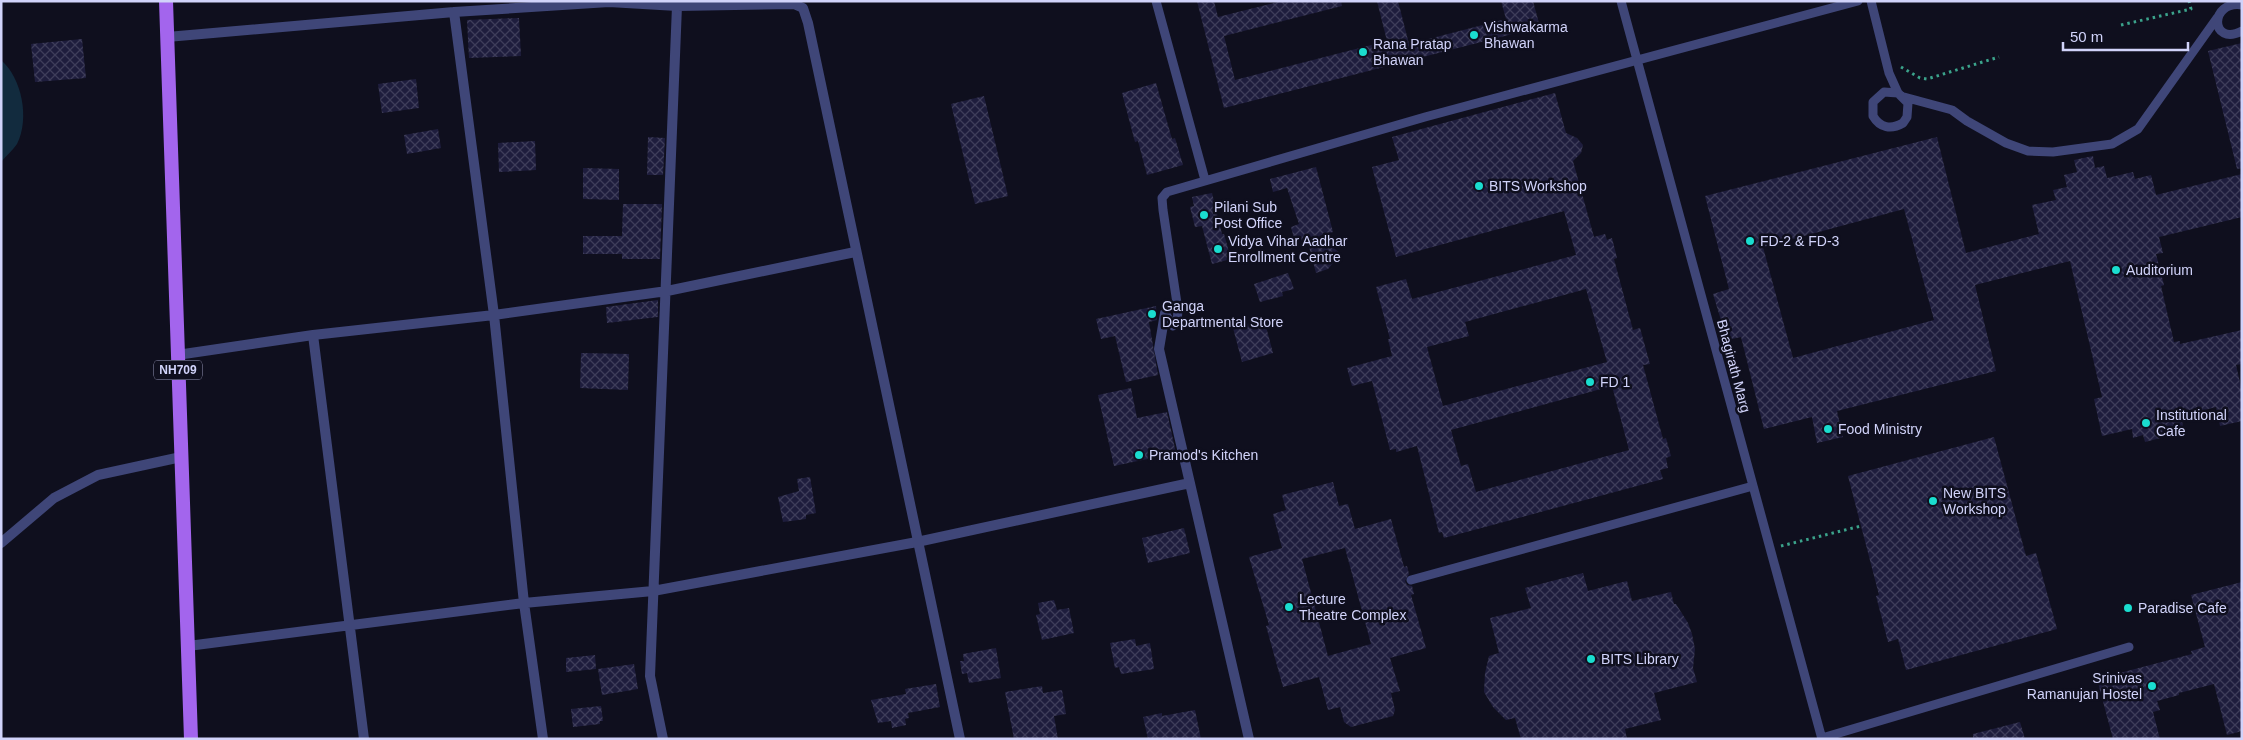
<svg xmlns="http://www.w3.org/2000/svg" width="2243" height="740" font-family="Arial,sans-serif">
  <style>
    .water { fill: #122b3e }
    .building { fill: url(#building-cross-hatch); fill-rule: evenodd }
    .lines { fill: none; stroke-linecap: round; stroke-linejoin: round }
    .path { stroke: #3ba38b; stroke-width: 3; stroke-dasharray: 2.5 4; stroke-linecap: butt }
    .service { stroke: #3f4678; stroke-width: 9 }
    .minor { stroke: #3f4678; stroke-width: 10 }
    .primary { stroke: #a365ed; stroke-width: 14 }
    .poi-dot { fill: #1addcf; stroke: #0f0f1e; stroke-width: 2 }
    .labels { text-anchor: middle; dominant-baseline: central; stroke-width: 5; stroke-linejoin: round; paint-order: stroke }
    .shield { fill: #0f0f1e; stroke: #9798b8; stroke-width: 1 }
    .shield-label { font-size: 12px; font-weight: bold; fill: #d1d3fa }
    .poi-label { font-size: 14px; fill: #d1d3fa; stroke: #0f0f1e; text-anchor: start }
    .street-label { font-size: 14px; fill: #d1d3fa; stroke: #0f0f1e }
  </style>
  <defs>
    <pattern id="building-cross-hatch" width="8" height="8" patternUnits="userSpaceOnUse" patternTransform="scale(1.25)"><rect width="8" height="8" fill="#1e1d3d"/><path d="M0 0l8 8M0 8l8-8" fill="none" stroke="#3e3d5a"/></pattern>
  </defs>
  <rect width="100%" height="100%" fill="#0f0f1e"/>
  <path class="water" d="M 1,60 C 22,78 30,119 17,144 C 13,150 6,156 1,162 Z"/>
  <path class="building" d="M 1197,1 L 1214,1 L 1218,17 L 1282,1 L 1341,1 L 1342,6 L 1224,36 L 1235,80 L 1387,41 L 1377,1 L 1398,1 L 1409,44 L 1506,19 L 1501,1 L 1533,1 L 1540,27 L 1224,108 Z
    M 519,18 L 521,56 L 469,58 L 467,20 Z
    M 82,39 L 86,78 L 35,82 L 31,44 Z
    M 2242,43 L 2242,168 L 2237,169 L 2208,51 Z
    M 416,79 L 419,108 L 382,113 L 378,84 Z
    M 1156,83 L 1172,139 L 1175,138 L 1183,165 L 1147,175 L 1138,141 L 1135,142 L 1122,93 Z
    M 1555,93 L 1566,133 L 1577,138 L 1583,145 L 1581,153 L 1573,161 L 1594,237 L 1605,234 L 1607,240 L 1612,238 L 1617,258 L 1614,259 L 1633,330 L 1640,328 L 1650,364 L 1643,365 L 1663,439 L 1666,438 L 1671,456 L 1666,458 L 1668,468 L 1660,470 L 1663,479 L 1444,538 L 1442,532 L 1439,533 L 1417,446 L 1396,452 L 1396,449 L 1390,450 L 1372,381 L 1352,386 L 1347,368 L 1392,356 L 1388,339 L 1390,339 L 1376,287 L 1406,279 L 1412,299 L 1576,255 L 1564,211 L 1396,257 L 1372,167 L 1399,160 L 1392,137 ZM 1586,289 L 1607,362 L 1443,406 L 1427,347 L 1469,336 L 1465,322 ZM 1612,386 L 1629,450 L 1476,492 L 1468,464 L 1461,466 L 1451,430 Z
    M 984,96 L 1008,196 L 975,204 L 951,104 Z
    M 438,129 L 441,148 L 407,154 L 404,135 Z
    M 648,137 L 665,138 L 663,175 L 647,175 Z
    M 1937,137 L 1966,253 L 2039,234 L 2032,205 L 2056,200 L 2053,190 L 2067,187 L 2064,175 L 2077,172 L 2074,160 L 2093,156 L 2095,168 L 2104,166 L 2107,178 L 2133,172 L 2135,179 L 2151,175 L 2156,195 L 2242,174 L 2242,217 L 2159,237 L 2163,253 L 2156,254 L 2164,285 L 2161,286 L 2174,342 L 2180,341 L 2180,344 L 2242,330 L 2242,364 L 2236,365 L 2242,391 L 2242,421 L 2220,426 L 2216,407 L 2181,416 L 2183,426 L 2175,428 L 2176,434 L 2145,442 L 2143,435 L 2133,438 L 2132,429 L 2102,436 L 2094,399 L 2102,397 L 2070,261 L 1975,285 L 1996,371 L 1837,411 L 1843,437 L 1817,443 L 1812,417 L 1764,429 L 1741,337 L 1727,340 L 1713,294 L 1729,289 L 1705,196 ZM 1904,209 L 1934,320 L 1793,358 L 1763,247 Z
    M 535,141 L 536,170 L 499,172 L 498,143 Z
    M 1316,167 L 1333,232 L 1319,236 L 1341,254 L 1328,269 L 1316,273 L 1307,239 L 1295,242 L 1291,227 L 1299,224 L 1287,188 L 1273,192 L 1270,179 Z
    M 583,168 L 619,169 L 619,200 L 583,199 Z
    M 1212,193 L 1222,234 L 1224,234 L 1231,259 L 1212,264 L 1202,226 L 1195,227 L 1190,207 L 1194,206 L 1192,197 Z
    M 623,204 L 662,204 L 660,259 L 622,259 L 622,254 L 583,254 L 583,236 L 622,236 Z
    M 1288,273 L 1294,289 L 1282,292 L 1283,296 L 1260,302 L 1254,284 Z
    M 658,300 L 658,317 L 607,323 L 606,307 Z
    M 1156,306 L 1157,320 L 1149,322 L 1158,375 L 1126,382 L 1115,336 L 1101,339 L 1096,319 Z
    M 1264,319 L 1273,353 L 1242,362 L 1233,328 Z
    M 581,353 L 629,354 L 628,390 L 580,388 Z
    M 1131,388 L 1137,418 L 1167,412 L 1176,453 L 1114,466 L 1098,395 Z
    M 1994,437 L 2026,556 L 2036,553 L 2057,629 L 1906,670 L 1898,639 L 1888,642 L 1876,596 L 1879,595 L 1848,476 Z
    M 810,477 L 816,513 L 806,515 L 806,519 L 783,522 L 778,497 L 799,491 L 797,479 Z
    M 1333,482 L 1339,506 L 1348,504 L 1355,529 L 1391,519 L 1404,567 L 1407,566 L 1409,574 L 1405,581 L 1407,585 L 1412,586 L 1414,594 L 1411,595 L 1426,648 L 1390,658 L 1400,691 L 1391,693 L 1395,710 L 1393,716 L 1351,727 L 1344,722 L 1340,707 L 1328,710 L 1319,677 L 1283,687 L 1266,626 L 1269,625 L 1249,557 L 1282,548 L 1273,514 L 1286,510 L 1282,495 ZM 1345,548 L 1371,644 L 1328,656 L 1302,559 Z
    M 1184,528 L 1190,553 L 1148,563 L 1142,538 Z
    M 1583,573 L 1588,591 L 1627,581 L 1632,601 L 1671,592 L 1674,604 L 1676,604 L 1688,623 L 1692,634 L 1695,649 L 1693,668 L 1697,682 L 1654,693 L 1661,720 L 1625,729 L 1627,739 L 1521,739 L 1515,718 L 1506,720 L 1493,707 L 1484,692 L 1485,673 L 1489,656 L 1499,653 L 1490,618 L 1531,608 L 1525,588 Z
    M 2242,582 L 2242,731 L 2227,735 L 2214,684 L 2179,693 L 2179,695 L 2157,701 L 2160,710 L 2153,712 L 2160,739 L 2113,739 L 2097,679 L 2192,654 L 2191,651 L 2205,647 L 2191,595 Z
    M 1054,600 L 1057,610 L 1069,608 L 1074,633 L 1042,640 L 1036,615 L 1040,614 L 1038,603 Z
    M 1135,639 L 1136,646 L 1150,643 L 1154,669 L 1121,674 L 1119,667 L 1115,668 L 1110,643 Z
    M 996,648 L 1001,678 L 969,683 L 967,673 L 962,674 L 960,661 L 964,661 L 963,654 Z
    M 595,655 L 596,669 L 566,672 L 566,658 Z
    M 634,664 L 638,689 L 602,695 L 598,669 Z
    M 936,684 L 940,707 L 908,713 L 909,718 L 905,719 L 906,725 L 892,728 L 891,721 L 878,723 L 871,700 L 906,694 L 905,689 Z
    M 1042,686 L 1043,693 L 1062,690 L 1066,714 L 1054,716 L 1058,739 L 1014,739 L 1005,692 Z
    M 601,706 L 603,721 L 600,721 L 600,724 L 573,727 L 571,709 Z
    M 1195,710 L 1201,739 L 1148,739 L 1143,717 L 1162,713 L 1162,716 Z
    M 2020,722 L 2025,739 L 1973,739 L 1973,734 Z"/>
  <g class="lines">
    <path class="path" d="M 2121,25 L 2191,9 L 2189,1
      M 1901,67 L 1920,78 L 1927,79 L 1999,57
      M 1781,546 L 1861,526"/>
    <path class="service" d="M 1156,1 L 1205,180
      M 1621,1 L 1822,739
      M 1871,1 L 1889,73 L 1898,93 L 1908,103 L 1907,117 L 1903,123 C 1891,130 1880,128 1873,116 L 1873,102 L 1884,92 L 1898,93
      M 2242,5 C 2209,0 2210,47 2242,31
      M 1904,97 L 1952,110 L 1967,121 L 2006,143 L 2028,151 L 2053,152 L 2112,144 L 2138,129 L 2217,18
      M 1165,313 L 1173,326 L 1177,323 L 1178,310 L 1163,210 L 1162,198 L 1167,192 L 1425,117 L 1858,1
      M 1411,580 L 1753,486
      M 1822,738 L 2129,647"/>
    <path class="minor" d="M 454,12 L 494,315 L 524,603 L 543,739
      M 167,37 L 454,12 L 609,2 L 677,6 L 794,4 L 803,8 L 808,23 L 960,739
      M 1165,313 L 1159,349 L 1249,739
      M 313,335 L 364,739
      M 177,355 L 313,335 L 494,315 L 667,291 L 855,252
      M 1,543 L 54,498 L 98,475 L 181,457
      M 188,646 L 524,603 L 653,591 L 917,542 L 1190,483
      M 663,739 L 650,676 L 677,6"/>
    <path class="primary" d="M 166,1 L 191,739"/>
  </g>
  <g class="poi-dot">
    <circle cx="1474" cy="35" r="5"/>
    <circle cx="1363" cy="52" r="5"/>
    <circle cx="1479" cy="186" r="5"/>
    <circle cx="1204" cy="215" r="5"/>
    <circle cx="1750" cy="241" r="5"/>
    <circle cx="1218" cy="249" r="5"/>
    <circle cx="2116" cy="270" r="5"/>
    <circle cx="1152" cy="314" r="5"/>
    <circle cx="1590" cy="382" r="5"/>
    <circle cx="2146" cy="423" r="5"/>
    <circle cx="1828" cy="429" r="5"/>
    <circle cx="1139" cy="455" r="5"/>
    <circle cx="1933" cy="501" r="5"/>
    <circle cx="1289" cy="607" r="5"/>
    <circle cx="2128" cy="608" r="5"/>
    <circle cx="1591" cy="659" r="5"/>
    <circle cx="2152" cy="686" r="5"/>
  </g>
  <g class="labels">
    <rect class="shield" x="154" y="360.5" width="48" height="19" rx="4"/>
    <g class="shield-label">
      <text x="178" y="370">NH709</text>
    </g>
    <g class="poi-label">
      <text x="1484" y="27">Vishwakarma<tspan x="1484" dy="16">Bhawan</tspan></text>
      <text x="1373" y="44">Rana Pratap<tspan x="1373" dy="16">Bhawan</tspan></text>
      <text x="1489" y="186">BITS Workshop</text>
      <text x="1214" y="207">Pilani Sub<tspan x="1214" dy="16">Post Office</tspan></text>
      <text x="1228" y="241">Vidya Vihar Aadhar<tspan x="1228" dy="16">Enrollment Centre</tspan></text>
      <text x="1760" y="241">FD-2 &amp; FD-3</text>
      <text x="2126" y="270">Auditorium</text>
      <text x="1162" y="306">Ganga<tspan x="1162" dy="16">Departmental Store</tspan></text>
      <text x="1600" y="382">FD 1</text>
      <text x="2156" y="415">Institutional<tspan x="2156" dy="16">Cafe</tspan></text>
      <text x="1838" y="429">Food Ministry</text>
      <text x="1149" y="455">Pramod's Kitchen</text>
      <text x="1943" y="493">New BITS<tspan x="1943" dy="16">Workshop</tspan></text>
      <text x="1299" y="599">Lecture<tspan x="1299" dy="16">Theatre Complex</tspan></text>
      <text x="2138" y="608">Paradise Cafe</text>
      <text x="1601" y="659">BITS Library</text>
      <text x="2142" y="678" text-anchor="end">Srinivas<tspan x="2142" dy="16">Ramanujan Hostel</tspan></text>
    </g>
    <g class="street-label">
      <text transform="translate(1734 366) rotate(75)">Bhagirath Marg</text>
    </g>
  </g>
  <rect width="2243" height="740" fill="none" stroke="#d1d3fa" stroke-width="5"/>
  <path d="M2063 42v8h125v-8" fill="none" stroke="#d1d3fa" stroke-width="2.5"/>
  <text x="2070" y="42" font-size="15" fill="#d1d3fa" stroke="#0f0f1e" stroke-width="4" paint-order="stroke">50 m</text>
</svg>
